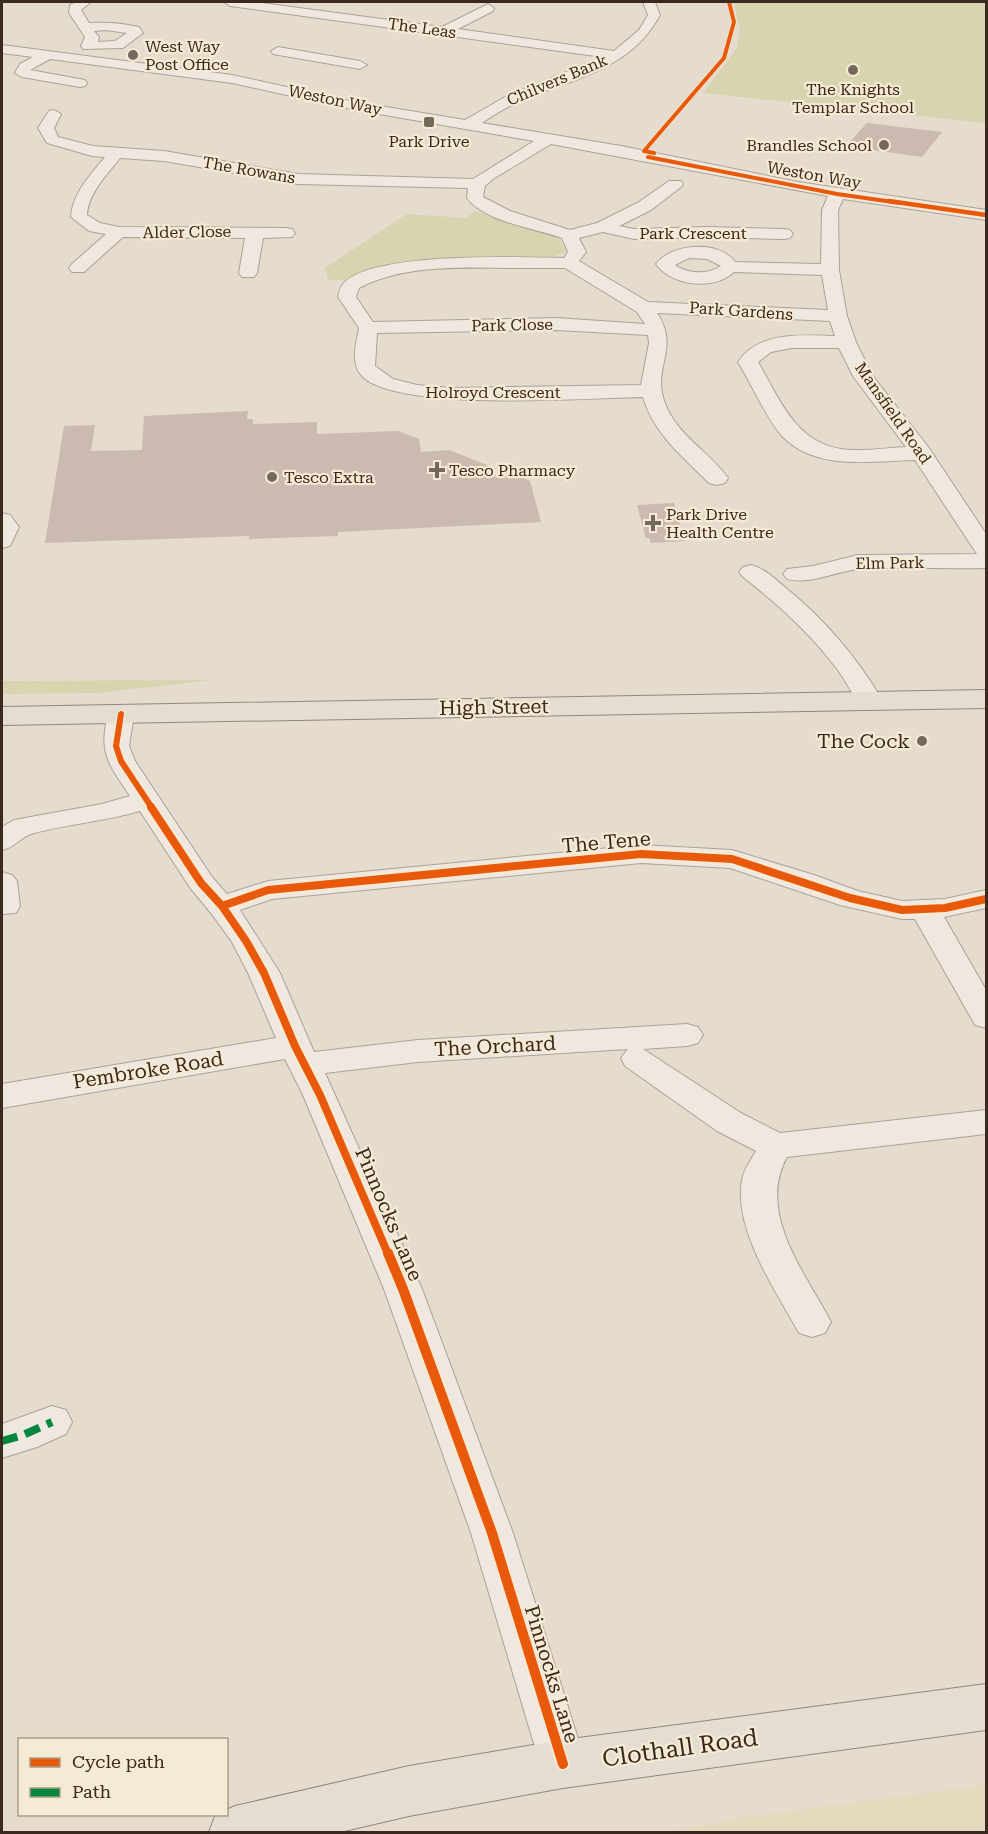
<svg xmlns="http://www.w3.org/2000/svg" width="988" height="1834" font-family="'Roboto Serif',serif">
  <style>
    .farmland { fill: #e5dabe }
    .green { fill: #d7d4b0 }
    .building { fill: #cabaaf }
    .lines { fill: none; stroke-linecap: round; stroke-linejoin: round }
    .minor-casing { stroke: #aba297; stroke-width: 2 }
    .major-casing { stroke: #90877e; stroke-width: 2 }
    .minor { fill: #eee8e0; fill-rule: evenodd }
    .major { fill: #e5ddd1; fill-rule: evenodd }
    .quiet { stroke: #00873e; stroke-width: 8; stroke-dasharray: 16 8; stroke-linecap: butt }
    .cycleway-far4-casing { stroke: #f7ead4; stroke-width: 5 }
    .cycleway-far3-casing { stroke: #f7ead4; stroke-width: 7 }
    .cycleway-far2-casing { stroke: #f7ead4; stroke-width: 9 }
    .cycleway-far1-casing { stroke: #f7ead4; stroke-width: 12 }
    .cycleway-casing { stroke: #f7ead4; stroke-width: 14 }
    .cycleway-far4 { stroke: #e8590c; stroke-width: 4 }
    .cycleway-far3 { stroke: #e8590c; stroke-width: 4.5 }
    .cycleway-far2 { stroke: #e8590c; stroke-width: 6 }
    .cycleway-far1 { stroke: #e8590c; stroke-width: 8 }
    .cycleway { stroke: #e8590c; stroke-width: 10 }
    .poi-dot { fill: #76685c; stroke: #f7ead4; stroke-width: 2 }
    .labels { text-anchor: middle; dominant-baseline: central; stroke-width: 4.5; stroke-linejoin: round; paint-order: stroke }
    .far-street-label { font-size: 16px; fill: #3a291e; stroke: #f7ead4 }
    .far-poi-label { font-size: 16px; fill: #3a291e; stroke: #f7ead4; text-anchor: start }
    .street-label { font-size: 20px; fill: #3a291e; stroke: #f7ead4 }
    .poi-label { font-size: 20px; fill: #3a291e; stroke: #f7ead4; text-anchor: end }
    .near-street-label { font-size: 24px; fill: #3a291e; stroke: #f7ead4 }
  </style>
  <rect width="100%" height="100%" fill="#e5dcce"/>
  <path class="farmland" d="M 986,1785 L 986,1832 L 671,1832 L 736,1818 Z"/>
  <path class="green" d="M 734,2 L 986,2 L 986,123 L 703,93 L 737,48 L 740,31 Z
    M 476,211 L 525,224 L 558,236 L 566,252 L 546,259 L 362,274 L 346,280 L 328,280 L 325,268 L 407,214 L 465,218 Z
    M 212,680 L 99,693 L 2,694 L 2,681 Z"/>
  <path class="building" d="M 867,123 L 942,132 L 922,157 L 846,146 Z
    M 248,411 L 247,419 L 253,419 L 253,424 L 317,422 L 317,434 L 398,431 L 419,439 L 421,452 L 449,450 L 487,465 L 489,477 L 518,476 L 530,481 L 541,522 L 338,532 L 338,536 L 249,539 L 249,536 L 45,543 L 64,426 L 95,425 L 91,451 L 142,450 L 144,416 Z
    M 674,503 L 685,541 L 651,543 L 649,538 L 646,538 L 637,505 Z"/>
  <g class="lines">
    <defs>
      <path id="minor" d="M 77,2 L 91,2 L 81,10 L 89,23 C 106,22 122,23 139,27 L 143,33 L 123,48 L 83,49 L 81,46 L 85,37 L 69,13 L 70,5 ZM 106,30 L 127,33 L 115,41 L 98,42 L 99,37 L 94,31 Z
        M 224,2 L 254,2 L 442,27 L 488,4 L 494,8 L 493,11 L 458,29 L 614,51 L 639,30 L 648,15 L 643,2 L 655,2 L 660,15 C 630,70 575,78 522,100 C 508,106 495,114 482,123 L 621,146 L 798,182 L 986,210 L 986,220 L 843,199 L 838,210 L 839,270 L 847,316 L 856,342 L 872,375 L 929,448 L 986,534 L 986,568 C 945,569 902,566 860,569 C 835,571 812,585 787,579 L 783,574 L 787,569 L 813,566 L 858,555 L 977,554 L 915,460 C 872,461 816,471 783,437 C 767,420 751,383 738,362 C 759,331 801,335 835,336 L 830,321 L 657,313 C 681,349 651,367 665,403 C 677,436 709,451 728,478 L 725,483 L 717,485 L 709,483 C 684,458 653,433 643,397 C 588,398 396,412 362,376 C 350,363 356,344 359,328 L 338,297 C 339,291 341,285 346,281 C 380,252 518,257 564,258 L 568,252 L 562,238 C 534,228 485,222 467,198 L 468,188 L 298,184 L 164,161 L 120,158 C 108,174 88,193 87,215 L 100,223 L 119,227 L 286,228 L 292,229 L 295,233 L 292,237 L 263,238 L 257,273 L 254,277 L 242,277 L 239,273 L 245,238 L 123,237 L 84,272 L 72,272 L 69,268 L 72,264 L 106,234 L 89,231 L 71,217 C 72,194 91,174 105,157 L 92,156 L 47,143 L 38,128 L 49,111 L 54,110 L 61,114 L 54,128 L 58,137 L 93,146 L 164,151 L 298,174 L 473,179 L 534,141 L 350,109 L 232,83 L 50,59 L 30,70 L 85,80 L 87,83 L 85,86 L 80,87 L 22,77 L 15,73 L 20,64 L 33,57 L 2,53 L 2,45 L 232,75 L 350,101 L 465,120 L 505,97 L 603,57 L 230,6 ZM 551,144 L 828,196 L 822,210 L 821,264 L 735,262 C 720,240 671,243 656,264 C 671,286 714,291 734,272 L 822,275 L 828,310 L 648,302 L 579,261 L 586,252 L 579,238 L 603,232 L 634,239 L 708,237 L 784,239 L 790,238 L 793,234 L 790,230 L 784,229 L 708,227 L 634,229 L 619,226 L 651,210 L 681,187 L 683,184 L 681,181 L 669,181 L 639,202 L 597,223 L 570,230 L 510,211 L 483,197 L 485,186 L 493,179 ZM 689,258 L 707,259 L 721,266 C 707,275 688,274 675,265 ZM 521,268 L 565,268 L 637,312 L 645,324 L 556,318 L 373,322 L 356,297 L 359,288 C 407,263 469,268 521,268 ZM 556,330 L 648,335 L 649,343 L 641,385 L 452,388 L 417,385 L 393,379 L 375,366 L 377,333 ZM 792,348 L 839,348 L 853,376 L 906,447 C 885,448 861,452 841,449 C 795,442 779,398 758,362 L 771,352 Z
        M 278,47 L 360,61 L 367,65 L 360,69 L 273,54 L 271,51 Z
        M 2,513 L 10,515 L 19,527 L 10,546 L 2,548 Z
        M 751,565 C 764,568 775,579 786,588 C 824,619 857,657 882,700 L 878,705 L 869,708 L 860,705 C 852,694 846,681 837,669 C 811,634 778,604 743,577 L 739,572 L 743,567 Z
        M 121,706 L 130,708 L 134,714 L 129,746 L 135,761 L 212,877 L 227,894 L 268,881 L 641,845 L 732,850 L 814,875 L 858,891 L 902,901 L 945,899 L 986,890 L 986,908 L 944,917 L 986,990 L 986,1028 L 975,1025 L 915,919 L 902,919 L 840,905 L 730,868 L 641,863 L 272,899 L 240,910 L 280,973 L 314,1052 L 418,1040 L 687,1024 L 698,1027 L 703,1035 L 698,1043 L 687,1046 L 643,1049 L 741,1113 L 780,1133 L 986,1110 L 986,1134 L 787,1157 C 756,1213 806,1274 831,1322 L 825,1333 L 812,1337 L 799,1333 C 776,1291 733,1229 742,1180 C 744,1169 751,1160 756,1151 L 717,1131 L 625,1066 L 621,1058 L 628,1049 L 418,1062 L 325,1073 L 422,1289 L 513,1533 L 586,1764 L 579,1780 L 563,1786 L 547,1780 L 540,1764 L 471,1533 L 384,1289 L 303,1095 L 285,1059 L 2,1108 L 2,1084 L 276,1038 L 248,973 L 232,942 L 211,913 L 191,889 L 140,811 C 105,821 69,824 34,833 C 21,836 15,848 2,850 L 2,827 L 14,820 L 102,804 L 130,796 C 116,774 101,759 105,731 C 106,723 107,715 112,708 Z
        M 2,872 L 12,875 L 17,881 L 20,906 L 16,913 L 2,914 Z
        M 52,1406 L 66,1410 L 72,1422 L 66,1434 L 37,1447 L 2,1458 L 2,1424 Z"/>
      <path id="major" d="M 986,690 L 986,708 L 2,725 L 2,707 Z
        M 986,1684 L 986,1730 L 563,1788 L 409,1816 L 340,1832 L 209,1832 L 216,1814 L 226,1814 L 226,1810 L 235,1806 L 409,1766 L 563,1740 Z"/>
    </defs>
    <use href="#minor" class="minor-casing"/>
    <use href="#major" class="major-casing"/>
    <use href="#minor" class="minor"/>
    <use href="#major" class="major"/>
    <path class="quiet" d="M 2,1441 L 23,1435 L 52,1422"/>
    <defs>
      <path id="cycleway-far4" d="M 654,153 L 644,151 L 724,58 L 734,22 L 729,2
        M 648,157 L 837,194 L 900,203"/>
      <path id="cycleway-far3" d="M 889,201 L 986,215"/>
      <path id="cycleway-far2" d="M 121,714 L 116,746 L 121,761 L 152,808"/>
      <path id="cycleway-far1" d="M 151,807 L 201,883 L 222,906 L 246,941 L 264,973 L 295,1046 L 320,1095 L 388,1254
        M 222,906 L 268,890 L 641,854 L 732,859 L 850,898 L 902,910 L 945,908 L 986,899"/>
      <path id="cycleway" d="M 388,1253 L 403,1289 L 492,1533 L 563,1764"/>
    </defs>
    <use href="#cycleway-far4" class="cycleway-far4-casing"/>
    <use href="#cycleway-far3" class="cycleway-far3-casing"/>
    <use href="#cycleway-far2" class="cycleway-far2-casing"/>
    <use href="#cycleway-far1" class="cycleway-far1-casing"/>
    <use href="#cycleway" class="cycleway-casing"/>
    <use href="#cycleway-far4" class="cycleway-far4"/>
    <use href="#cycleway-far3" class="cycleway-far3"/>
    <use href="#cycleway-far2" class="cycleway-far2"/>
    <use href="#cycleway-far1" class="cycleway-far1"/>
    <use href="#cycleway" class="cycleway"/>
  </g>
  <g class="poi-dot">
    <circle cx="133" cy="55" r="6"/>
    <circle cx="853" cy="70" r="6"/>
    <rect x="423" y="116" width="12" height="12" rx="3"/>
    <circle cx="884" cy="145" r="6"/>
    <path d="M434 461h6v6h6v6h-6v6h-6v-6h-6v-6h6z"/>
    <circle cx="272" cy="477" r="6"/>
    <path d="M650 514h6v6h6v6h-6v6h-6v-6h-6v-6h6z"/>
    <circle cx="922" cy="741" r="6"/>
  </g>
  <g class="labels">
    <g class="far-street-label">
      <text transform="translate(422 28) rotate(8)">The Leas</text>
      <text transform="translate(557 80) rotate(-23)">Chilvers Bank</text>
      <text transform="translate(335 100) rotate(12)">Weston Way</text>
      <text transform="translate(249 170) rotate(10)">The Rowans</text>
      <text transform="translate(814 175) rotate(10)">Weston Way</text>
      <text transform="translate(187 232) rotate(-1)">Alder Close</text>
      <text x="693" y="233">Park Crescent</text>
      <text transform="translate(741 311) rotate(4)">Park Gardens</text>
      <text transform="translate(512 325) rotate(-1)">Park Close</text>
      <text x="493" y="392">Holroyd Crescent</text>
      <text transform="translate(893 413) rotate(55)">Mansfield Road</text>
      <text transform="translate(890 563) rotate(-1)">Elm Park</text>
    </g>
    <g class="far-poi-label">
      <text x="145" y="46">West Way<tspan x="145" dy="18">Post Office</tspan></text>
      <text x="853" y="89" text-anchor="middle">The Knights<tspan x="853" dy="18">Templar School</tspan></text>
      <text x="429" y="141" text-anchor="middle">Park Drive</text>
      <text x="872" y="145" text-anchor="end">Brandles School</text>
      <text x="449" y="470">Tesco Pharmacy</text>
      <text x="284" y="477">Tesco Extra</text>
      <text x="666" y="514">Park Drive<tspan x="666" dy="18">Health Centre</tspan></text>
    </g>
    <g class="street-label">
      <text transform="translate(494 707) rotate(-1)">High Street</text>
      <text transform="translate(606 842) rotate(-5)">The Tene</text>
      <text transform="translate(495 1046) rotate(-3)">The Orchard</text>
      <text transform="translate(148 1070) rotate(-9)">Pembroke Road</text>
      <text transform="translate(389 1214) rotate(67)">Pinnocks Lane</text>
      <text transform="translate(552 1674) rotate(73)">Pinnocks Lane</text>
    </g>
    <g class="poi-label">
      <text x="910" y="741">The Cock</text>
    </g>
    <g class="near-street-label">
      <text transform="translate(680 1748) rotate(-8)">Clothall Road</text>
    </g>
  </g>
  <rect width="988" height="1834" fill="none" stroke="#3a291e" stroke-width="6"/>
  <rect x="18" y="1738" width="210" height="78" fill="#f7ead4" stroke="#ab9d8b" stroke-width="1.5"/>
  <rect x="30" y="1758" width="30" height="9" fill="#e8590c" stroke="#ab9d8b" stroke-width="1.5"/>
  <text x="72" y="1768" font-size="18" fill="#3a291e">Cycle path</text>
  <rect x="30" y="1788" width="30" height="9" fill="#00873e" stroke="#ab9d8b" stroke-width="1.5"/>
  <text x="72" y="1798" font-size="18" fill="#3a291e">Path</text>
</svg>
